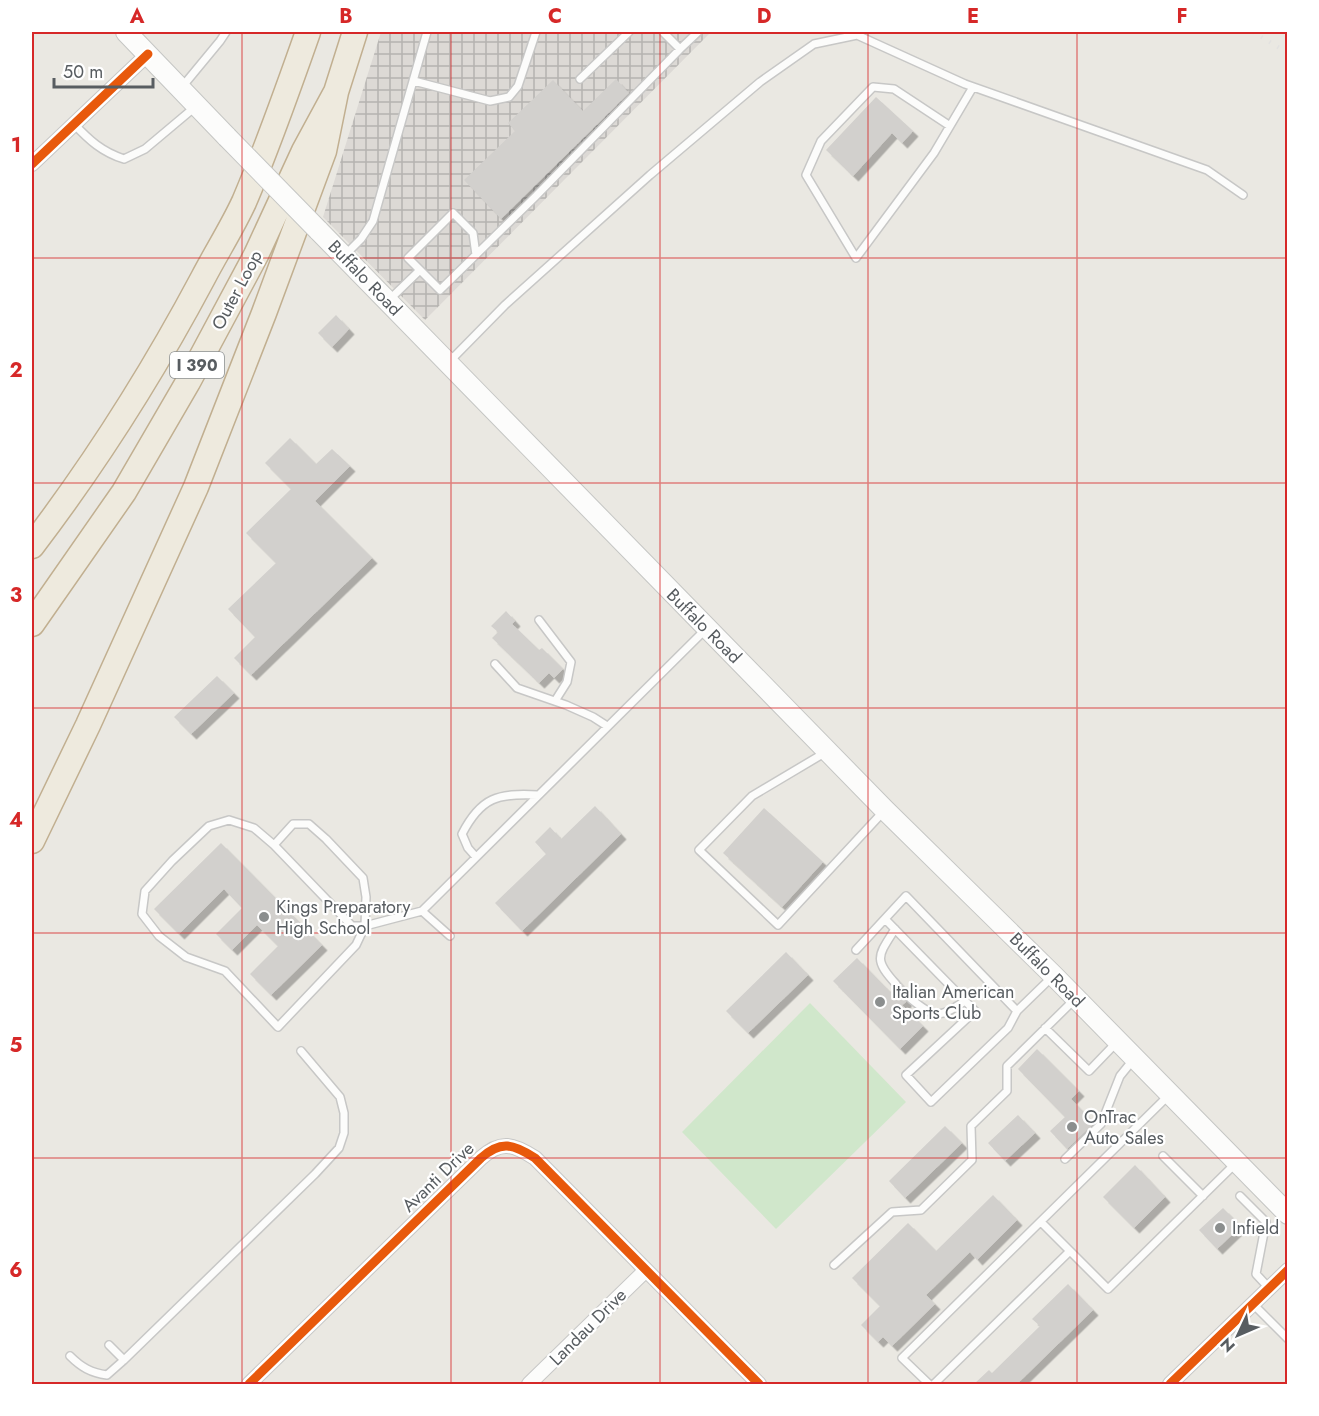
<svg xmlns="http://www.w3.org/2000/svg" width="1319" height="1416" font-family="Jost,sans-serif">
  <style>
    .industrial { fill: url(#industrial-grid) }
    .grass { fill: #d0e7cb }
    .building { fill: #d2d0cd; filter: url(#shadow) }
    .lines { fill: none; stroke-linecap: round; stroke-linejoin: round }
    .service-casing { stroke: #c7c7c6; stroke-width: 10 }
    .minor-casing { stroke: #c7c7c6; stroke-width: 16 }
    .secondary-casing { stroke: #c5c6c4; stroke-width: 22 }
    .motorway-casing { stroke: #c1af90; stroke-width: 27 }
    .service { stroke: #fcfcfb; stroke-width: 7 }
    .minor { stroke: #fcfcfb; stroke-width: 14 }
    .secondary { stroke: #fcfcfb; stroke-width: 20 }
    .motorway { stroke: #eeeade; stroke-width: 24 }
    .rail { stroke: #e2e1e0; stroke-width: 4; stroke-dasharray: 1.5 8; stroke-linecap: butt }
    .secondary-bridge-casing { stroke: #c5c6c4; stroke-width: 22; stroke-linecap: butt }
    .secondary-bridge { stroke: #fcfcfb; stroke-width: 20 }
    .cycleway-casing { stroke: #fff; stroke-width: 13 }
    .cycleway { stroke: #e8590c; stroke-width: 9 }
    .grid { fill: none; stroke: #d62828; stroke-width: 1.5; stroke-opacity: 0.55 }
    .poi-dot { fill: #8b8e8e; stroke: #fff; stroke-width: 2 }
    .labels { text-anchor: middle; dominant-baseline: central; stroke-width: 4.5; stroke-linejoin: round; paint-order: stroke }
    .shield { fill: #fff; stroke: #8a8e90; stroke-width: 1.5 }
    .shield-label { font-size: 16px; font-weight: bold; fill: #585d61 }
    .street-label { font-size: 18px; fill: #585d61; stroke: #fff }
    .poi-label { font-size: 18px; fill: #585d61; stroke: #fff; text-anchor: start }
    .neatline { fill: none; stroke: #d62828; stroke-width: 2 }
    .grid-label { font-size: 20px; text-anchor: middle; font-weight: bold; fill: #d62828 }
  </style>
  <defs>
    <pattern id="industrial-grid" width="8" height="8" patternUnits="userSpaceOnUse" patternTransform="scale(1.5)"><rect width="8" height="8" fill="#dcd9d5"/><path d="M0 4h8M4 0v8" fill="none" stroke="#b5b3b0"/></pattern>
    <filter id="shadow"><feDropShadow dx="5.5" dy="5.5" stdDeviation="0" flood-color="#0004"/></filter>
  </defs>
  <rect width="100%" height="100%" fill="#eae8e2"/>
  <path class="industrial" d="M 381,32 L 711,32 L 425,320 L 323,217 Z"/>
  <path class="grass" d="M 810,1003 L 906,1102 L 776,1229 L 682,1132 Z"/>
  <path class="building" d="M 616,79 L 629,93 L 501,219 L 464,180 L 515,131 L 508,123 L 553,80 L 583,111 Z
    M 876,97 L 913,131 L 902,143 L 892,133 L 853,176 L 826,150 Z
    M 336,315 L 349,329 L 332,347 L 318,333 Z
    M 290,438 L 316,464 L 332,449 L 350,466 L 315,501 L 372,558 L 251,675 L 234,658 L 255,637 L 228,609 L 276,563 L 246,533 L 291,489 L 265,463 Z
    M 506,611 L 515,621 L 512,624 L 539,650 L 542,648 L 563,669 L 554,678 L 549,673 L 539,683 L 492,638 L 498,632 L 491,626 Z
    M 217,676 L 234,693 L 191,734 L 174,717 Z
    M 595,806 L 621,834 L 522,931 L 495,903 L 546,854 L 535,842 L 550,827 L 561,839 Z
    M 764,808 L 823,862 L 782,907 L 723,853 Z
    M 221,843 L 322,945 L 271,995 L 250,974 L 278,946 L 257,925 L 232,950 L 216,934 L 242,908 L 224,889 L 179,934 L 154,909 Z
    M 786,952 L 808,975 L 748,1033 L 726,1011 Z
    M 857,958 L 890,992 L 893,989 L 899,989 L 901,982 L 912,994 L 907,995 L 906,1002 L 902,1005 L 923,1026 L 900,1049 L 833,981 Z
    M 1037,1049 L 1079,1091 L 1071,1099 L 1094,1123 L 1067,1149 L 1050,1131 L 1065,1117 L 1018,1069 Z
    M 1018,1115 L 1035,1133 L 1005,1161 L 988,1143 Z
    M 945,1126 L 962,1143 L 905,1198 L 889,1181 Z
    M 1135,1165 L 1165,1197 L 1134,1228 L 1103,1197 Z
    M 993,1195 L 1017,1220 L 977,1260 L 970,1252 L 926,1295 L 935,1304 L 892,1346 L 883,1337 L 878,1342 L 861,1325 L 880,1306 L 852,1278 L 908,1223 L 936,1251 Z
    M 1223,1208 L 1241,1226 L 1217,1249 L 1199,1230 Z
    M 1068,1284 L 1093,1310 L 1017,1384 L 974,1384 L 989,1370 L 992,1373 L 1040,1326 L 1032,1319 Z"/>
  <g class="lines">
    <defs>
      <path id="service" d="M 680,49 L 698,32
        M 580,79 L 629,32
        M 414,81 L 490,101 L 509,97 L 518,86 L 536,32
        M 182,87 L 220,41 L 226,32
        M 74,124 C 89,140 102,152 124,159 L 145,149 L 195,107
        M 950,126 L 894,89 L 873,87 L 821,141 L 806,175 L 856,258 L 934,153 L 973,87
        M 346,254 L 361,239 L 373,221 L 427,32
        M 476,255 L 473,233 L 453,213 L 408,258 L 440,290 L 535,197 L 680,49 L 663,32
        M 389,300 L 420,270
        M 449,362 L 505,305 L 650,175 L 760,82 L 814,44 L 857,35 L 965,84 L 1207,170 L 1243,195
        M 539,620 L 571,662 L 567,682 L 555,701
        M 495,664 L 517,688 L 566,705 L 593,717 L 607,726
        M 826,752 L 752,796 L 699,850 L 778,925 L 883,812
        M 274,845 L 293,824 L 309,824 L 326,839 L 363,878 L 366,897 L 365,926 L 356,945 L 278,1027 L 225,971 L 186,957 L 159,936 L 142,914 L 145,891 L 172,861 L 209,826 L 229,820 L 254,828 L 274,845 L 352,926 L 365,926 L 422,911 L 706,629
        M 476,857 L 468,848 L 462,834 C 481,797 498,793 538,795
        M 422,911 L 450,936
        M 885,919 L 975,1011 L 906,1075 L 931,1102 L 1008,1028 L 1017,1011
        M 895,929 C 878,956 873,959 896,984
        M 856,950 L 906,896 L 1017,1011 L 1052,977
        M 911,999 C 936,1019 939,1018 965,1001
        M 1045,1028 L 1089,1071 L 1116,1043
        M 1163,1156 L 1203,1196
        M 1065,1159 L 1101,1124 L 1120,1076 L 1133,1060
        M 1240,1196 L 1266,1222 L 1256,1274 L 1269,1288
        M 1041,1222 L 1070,1251
        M 834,1265 L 892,1212 L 921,1210 L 972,1160 L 971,1126 L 1007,1091 L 1007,1066 L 1074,1000
        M 1253,1304 L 1288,1339
        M 109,1345 L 124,1360
        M 70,1356 C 81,1367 91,1373 107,1375 L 124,1360 L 315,1174 L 339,1148 L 344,1133 L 344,1113 L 340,1097 L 301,1051
        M 929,1384 L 902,1358 L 1168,1096
        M 934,1384 L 1070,1251 L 1108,1289 L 1235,1164"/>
      <path id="minor" d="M 32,164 L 148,54
        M 249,1384 L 481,1158 C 501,1140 513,1144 535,1158 L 759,1384
        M 529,1384 L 646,1270
        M 1170,1384 L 1288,1270"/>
      <path id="secondary" d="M 126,32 L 227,137
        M 318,230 L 885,810 L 1054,976 L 1288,1214"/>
      <path id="motorway" d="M 32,546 C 96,462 153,372 203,278 C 216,253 232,228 244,202 C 268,146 288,89 308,32
        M 32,624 L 124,492 L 188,382 L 256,255 L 304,151 L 336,92 L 355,32
        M 32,841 L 88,725 L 196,487 L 264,313 L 324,151 L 336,92"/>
    </defs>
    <use href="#service" class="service-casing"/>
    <use href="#minor" class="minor-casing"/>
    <use href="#secondary" class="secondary-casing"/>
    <use href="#motorway" class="motorway-casing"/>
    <use href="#service" class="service"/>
    <use href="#minor" class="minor"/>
    <use href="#secondary" class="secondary"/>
    <use href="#motorway" class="motorway"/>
    <path class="rail" d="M 1253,32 L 1288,53"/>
    <defs>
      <path id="secondary-bridge" d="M 227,137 L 318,230"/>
    </defs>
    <use href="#secondary-bridge" class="secondary-bridge-casing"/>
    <use href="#secondary-bridge" class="secondary-bridge"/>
    <defs>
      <path id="cycleway" d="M 32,164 L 148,54
        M 249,1384 L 481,1158 C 501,1140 513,1144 535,1158 L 759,1384
        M 1170,1384 L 1288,1270"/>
    </defs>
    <use href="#cycleway" class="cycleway-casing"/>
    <use href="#cycleway" class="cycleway"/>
  </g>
  <path class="grid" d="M 242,32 L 242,1384M 451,32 L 451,1384M 660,32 L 660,1384M 868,32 L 868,1384M 1077,32 L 1077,1384M 32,258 L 1288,258M 32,483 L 1288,483M 32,708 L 1288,708M 32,933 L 1288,933M 32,1158 L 1288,1158"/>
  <g class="poi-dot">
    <circle cx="264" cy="917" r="6"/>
    <circle cx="880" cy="1002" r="6"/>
    <circle cx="1072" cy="1127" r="6"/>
    <circle cx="1220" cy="1228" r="6"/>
  </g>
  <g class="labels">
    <rect class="shield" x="170" y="352" width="54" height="26" rx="4.5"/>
    <g class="shield-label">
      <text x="197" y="365">I 390</text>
    </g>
    <g class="street-label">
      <text transform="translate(365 278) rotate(46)">Buffalo Road</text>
      <text transform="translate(237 290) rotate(-62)">Outer Loop</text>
      <text transform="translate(704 626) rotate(45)">Buffalo Road</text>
      <text transform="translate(1047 970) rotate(45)">Buffalo Road</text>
      <text transform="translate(438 1177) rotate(-44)">Avanti Drive</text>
      <text transform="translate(588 1327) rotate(-45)">Landau Drive</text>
    </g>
    <g class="poi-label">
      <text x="276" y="907">Kings Preparatory<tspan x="276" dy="21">High School</tspan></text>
      <text x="892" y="992">Italian American<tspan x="892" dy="21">Sports Club</tspan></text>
      <text x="1084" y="1117">OnTrac<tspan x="1084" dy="21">Auto Sales</tspan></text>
      <text x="1232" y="1228">Infield</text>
    </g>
  </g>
  <rect width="1319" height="1416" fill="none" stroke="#ffffff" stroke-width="66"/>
  <g transform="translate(1238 1335) rotate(226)" stroke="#ffffff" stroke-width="4.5" paint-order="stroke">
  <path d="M0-4.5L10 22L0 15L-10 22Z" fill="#585d61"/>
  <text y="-9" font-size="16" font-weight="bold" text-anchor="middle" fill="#585d61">N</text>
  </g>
  <path d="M54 78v9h99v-9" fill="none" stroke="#585d61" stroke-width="3"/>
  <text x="63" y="78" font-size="18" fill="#585d61" stroke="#ffffff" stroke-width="4.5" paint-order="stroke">50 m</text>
  <rect x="33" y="33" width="1253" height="1350" class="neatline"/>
  <g class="grid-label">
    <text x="137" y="23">A</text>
    <text x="346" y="23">B</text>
    <text x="555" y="23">C</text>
    <text x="764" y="23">D</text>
    <text x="973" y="23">E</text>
    <text x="1182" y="23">F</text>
    <text x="16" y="152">1</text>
    <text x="16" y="377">2</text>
    <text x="16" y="602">3</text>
    <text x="16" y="827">4</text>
    <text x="16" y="1052">5</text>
    <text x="16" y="1277">6</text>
  </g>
</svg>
